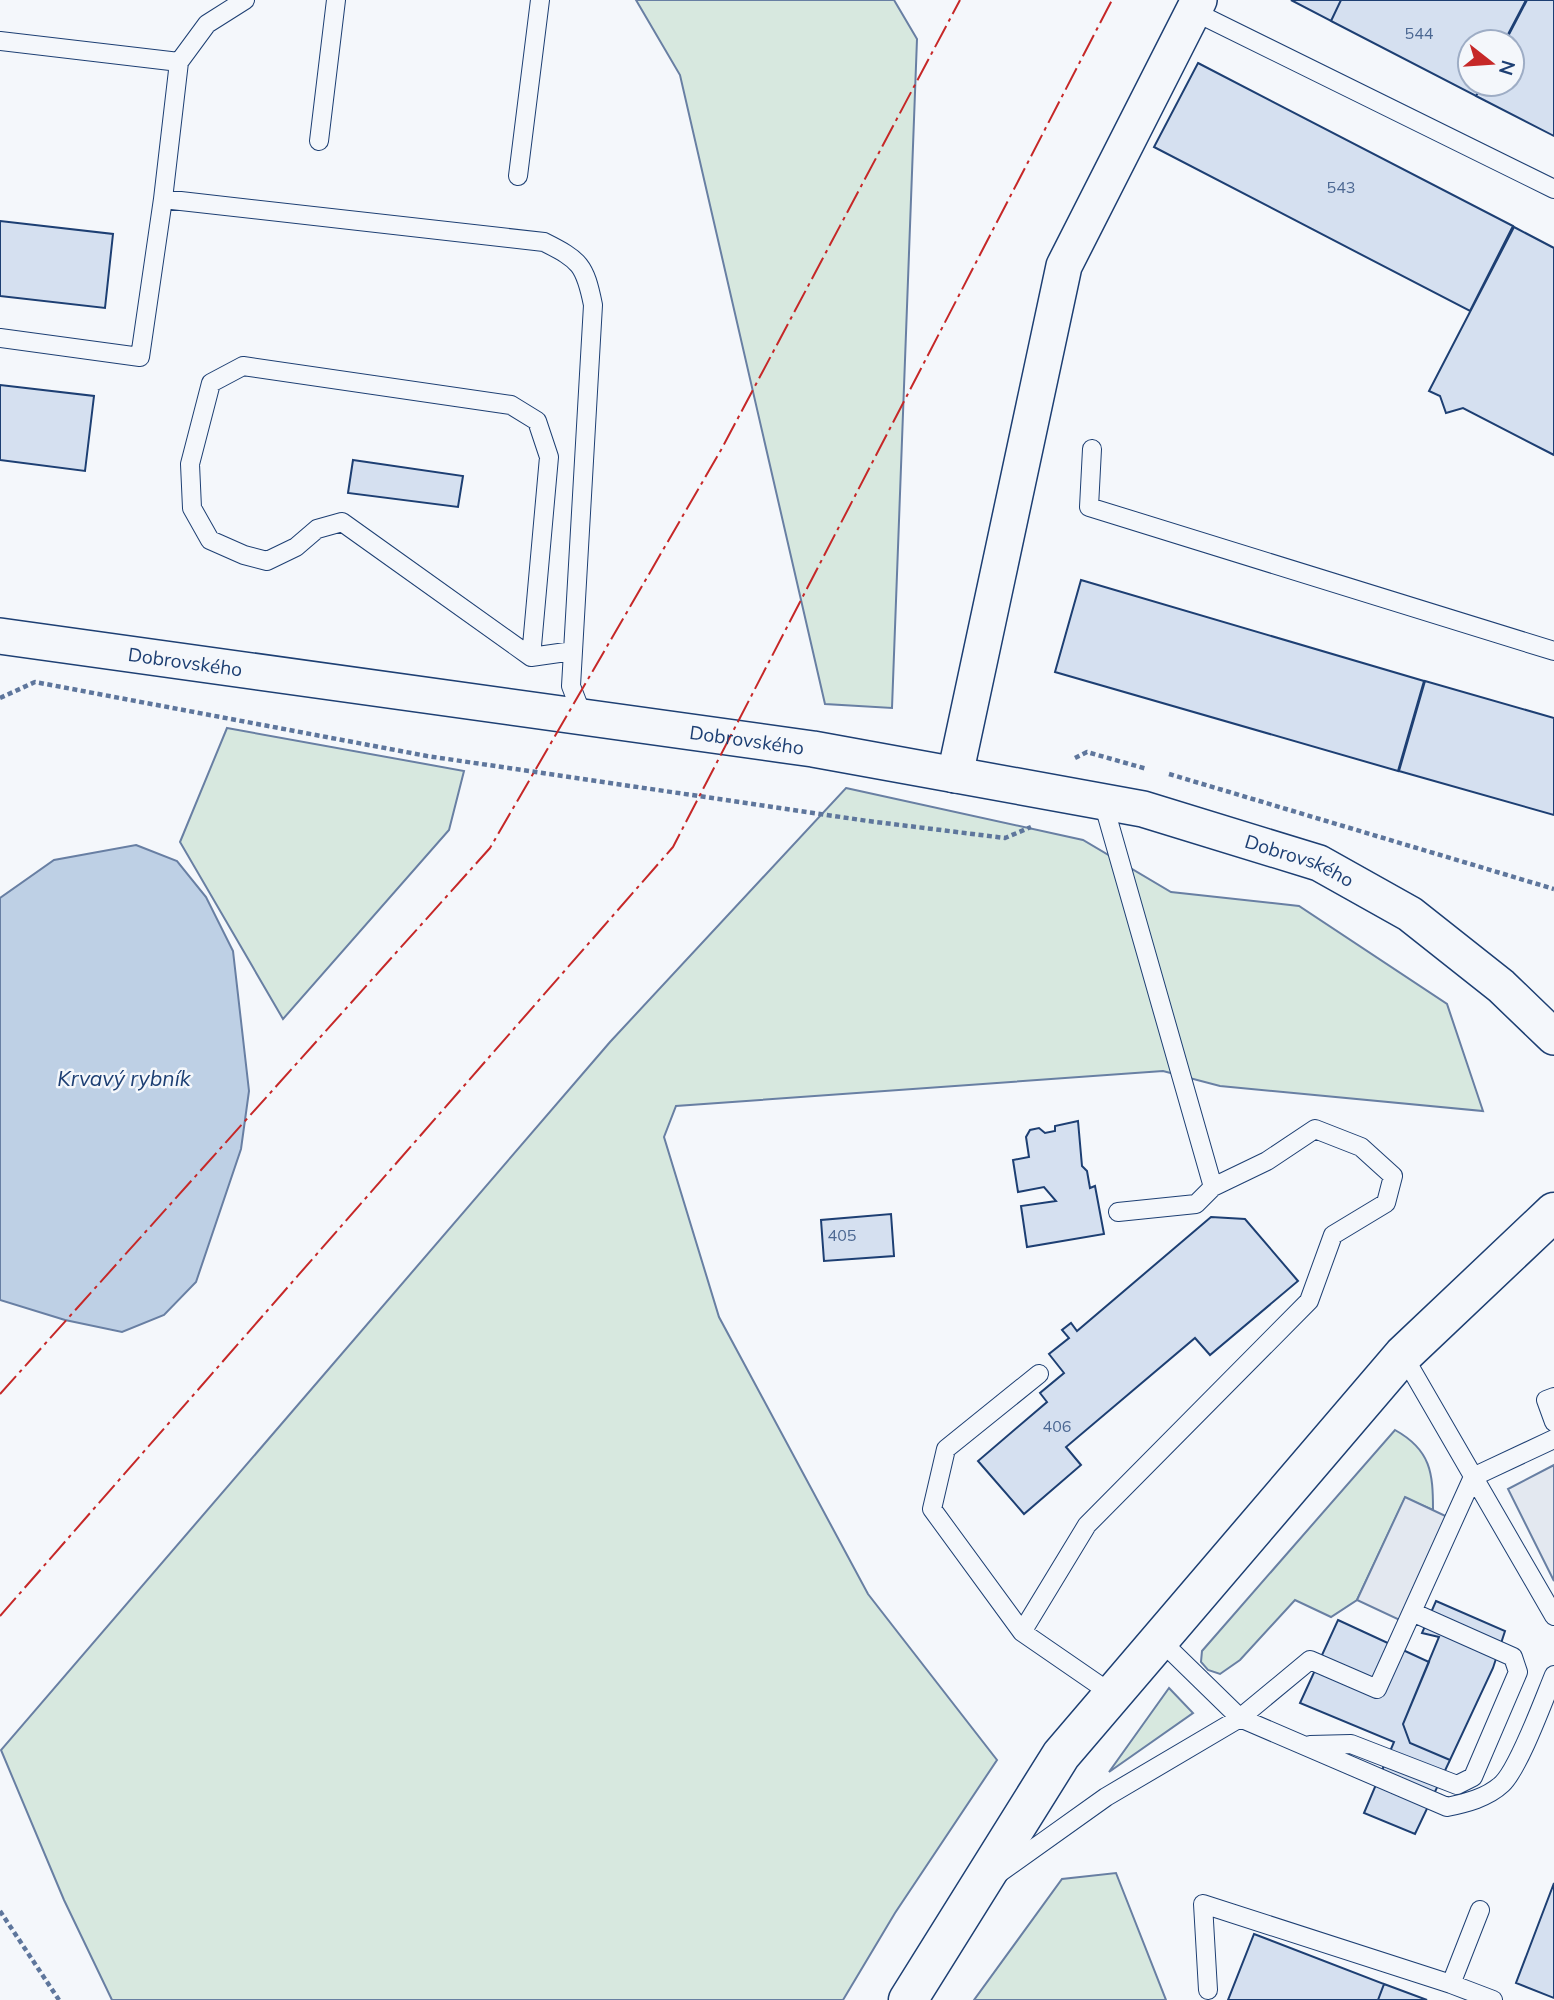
<svg xmlns="http://www.w3.org/2000/svg" width="1554" height="2000" font-family="Mulish,sans-serif">
  <style>
    .green { fill: #d7e8df; stroke: #687fa3; stroke-width: 2 }
    .parking { fill: #e3e8f0; stroke: #687fa3; stroke-width: 2 }
    .water { fill: #bed0e5; stroke: #687fa3; stroke-width: 2 }
    .building { fill: #d5e0f0; stroke: #1d3f73; stroke-width: 2 }
    .lines { fill: none; stroke-linecap: round; stroke-linejoin: round }
    .service-casing { stroke: #1d3f73; stroke-width: 20 }
    .minor-casing { stroke: #1d3f73; stroke-width: 38 }
    .secondary-casing { stroke: #1d3f73; stroke-width: 41 }
    .path { stroke: #5e769c; stroke-width: 4.5; stroke-dasharray: 5 3.5; stroke-linecap: butt }
    .service { stroke: #f4f7fb; stroke-width: 18 }
    .minor { stroke: #f4f7fb; stroke-width: 35 }
    .secondary { stroke: #f4f7fb; stroke-width: 38 }
    .power { stroke: #c62828; stroke-width: 2; stroke-dasharray: 24 5 3.5 5; stroke-linecap: butt }
    .labels { text-anchor: middle; dominant-baseline: central; stroke-width: 5; stroke-linejoin: round; paint-order: stroke }
    .number-label { font-size: 16px; fill: #4b6792 }
    .street-label { font-size: 19px; fill: #1d3f73; stroke: #f4f7fb }
    .water-label { font-size: 21px; font-style: italic; fill: #1d3f73; stroke: #f4f7fb }
  </style>
  <rect width="100%" height="100%" fill="#f4f7fb"/>
  <path class="green" d="M 636,0 L 894,0 L 917,39 L 892,708 L 825,704 L 680,75 Z
    M 227,728 L 464,771 L 449,830 L 283,1019 L 180,842 Z
    M 846,788 L 1083,840 L 1171,892 L 1299,906 L 1447,1004 L 1483,1111 L 1220,1086 L 1163,1071 L 676,1106 L 664,1137 L 719,1317 L 868,1594 L 997,1760 L 895,1913 L 843,2000 L 112,2000 L 64,1900 L 1,1750 L 610,1042 Z
    M 1395,1430 C 1431,1450 1433,1473 1433,1510 L 1405,1498 L 1357,1600 L 1331,1617 L 1295,1600 L 1240,1660 L 1220,1674 L 1208,1670 L 1201,1662 L 1202,1651 Z
    M 1169,1688 L 1193,1713 L 1109,1772 Z
    M 1116,1873 L 1166,2000 L 974,2000 L 1062,1879 Z"/>
  <path class="parking" d="M 1554,1465 L 1554,1581 L 1508,1489 Z
    M 1405,1497 L 1454,1520 L 1406,1623 L 1357,1600 Z"/>
  <path class="water" d="M 136,845 L 177,861 L 206,897 L 233,951 L 249,1091 L 241,1149 L 196,1282 L 164,1315 L 122,1332 L 65,1320 L 0,1300 L 0,898 L 54,860 Z"/>
  <path class="building" d="M 1291,0 L 1341,0 L 1331,21 Z
    M 1341,0 L 1526,0 L 1504,42 L 1470,42 L 1470,84 L 1483,84 L 1476,96 L 1331,21 Z
    M 1527,0 L 1554,0 L 1554,136 L 1476,96 L 1483,84 L 1512,84 L 1512,42 L 1505,42 Z
    M 1198,63 L 1513,226 L 1470,311 L 1154,147 Z
    M 0,221 L 113,234 L 105,308 L 0,296 Z
    M 1514,227 L 1554,248 L 1554,455 L 1463,408 L 1446,413 L 1440,396 L 1429,391 Z
    M 0,385 L 94,396 L 85,471 L 0,460 Z
    M 353,460 L 463,476 L 458,507 L 348,493 Z
    M 1081,580 L 1424,681 L 1398,771 L 1055,672 Z
    M 1425,681 L 1554,718 L 1554,815 L 1399,771 Z
    M 1078,1121 L 1082,1166 L 1087,1171 L 1090,1188 L 1095,1186 L 1104,1234 L 1027,1247 L 1021,1206 L 1056,1201 L 1044,1187 L 1018,1192 L 1013,1160 L 1029,1157 L 1026,1137 L 1030,1130 L 1039,1128 L 1045,1133 L 1055,1131 L 1055,1126 Z
    M 891,1214 L 894,1256 L 824,1261 L 821,1220 Z
    M 1211,1217 L 1245,1219 L 1298,1281 L 1210,1355 L 1195,1338 L 1066,1447 L 1081,1465 L 1024,1514 L 978,1461 L 1047,1402 L 1040,1393 L 1064,1373 L 1049,1354 L 1069,1338 L 1062,1330 L 1071,1323 L 1077,1331 Z
    M 1436,1601 L 1505,1631 L 1493,1668 L 1450,1760 L 1410,1743 L 1403,1724 L 1439,1637 L 1422,1633 Z
    M 1338,1620 L 1429,1662 L 1403,1724 L 1410,1743 L 1450,1760 L 1415,1834 L 1364,1813 L 1394,1742 L 1300,1703 Z
    M 1554,1883 L 1554,1998 L 1516,1983 Z
    M 1254,1934 L 1384,1984 L 1378,2000 L 1228,2000 Z
    M 1384,1984 L 1427,2000 L 1378,2000 Z"/>
  <g class="lines">
    <defs>
      <path id="service" d="M 1193,11 L 1554,189
        M 0,41 L 179,62 L 163,199 L 140,357 L 0,338
        M 179,62 L 207,24 L 245,0
        M 319,141 L 336,0
        M 518,176 L 540,0
        M 163,199 L 544,242 C 580,260 585,265 593,305 L 571,686 L 583,717
        M 1092,449 L 1089,507 L 1554,651
        M 531,657 L 549,457 L 537,421 L 511,405 L 243,366 L 211,383 L 190,464 L 192,508 L 210,540 L 244,555 L 267,561 L 296,547 L 317,529 L 342,522 L 531,657 L 573,651
        M 1103,802 L 1213,1187 L 1196,1204 L 1118,1212
        M 1403,1355 L 1554,1616
        M 1039,1374 L 946,1449 L 932,1509 L 1022,1632 L 1112,1694
        M 1554,1397 L 1546,1400 L 1554,1422
        M 1022,1632 L 1087,1525 L 1309,1301 L 1333,1235 L 1386,1203 L 1393,1176 L 1361,1147 L 1315,1129 L 1267,1161 L 1213,1187
        M 1158,1638 L 1240,1718 L 1447,1807 C 1466,1803 1487,1798 1502,1784 C 1519,1768 1544,1699 1554,1675
        M 1310,1745 L 1351,1744 L 1457,1785 L 1473,1777 L 1518,1672 L 1513,1657 L 1412,1612
        M 998,1874 L 1106,1797 L 1240,1718 L 1310,1660 L 1377,1689 L 1473,1477 L 1554,1439
        M 1480,1910 L 1451,1984 L 1493,2000
        M 1208,1990 L 1203,1904 L 1451,1984"/>
      <g id="minor">
        <path id="s1" d="M 0,636 L 813,749 L 1143,809 L 1319,863 L 1410,914 L 1501,986 L 1554,1037"/>
        <path d="M 955,775 L 1064,266 L 1199,0"/>
      </g>
      <path id="secondary" d="M 908,2000 L 1061,1755 L 1403,1355 L 1554,1212"/>
    </defs>
    <use href="#service" class="service-casing"/>
    <use href="#minor" class="minor-casing"/>
    <use href="#secondary" class="secondary-casing"/>
    <path class="path" d="M 0,698 L 35,682 L 427,756 L 868,821 L 1005,838 L 1031,827
      M 1075,758 L 1087,752 L 1147,769
      M 1169,774 L 1554,889
      M 0,1911 L 59,2000"/>
    <use href="#service" class="service"/>
    <use href="#minor" class="minor"/>
    <use href="#secondary" class="secondary"/>
    <path class="power" d="M 0,1394 L 490,848 L 721,450 L 960,0
      M 0,1616 L 673,847 L 1112,0"/>
  </g>
  <g class="labels">
    <g class="number-label">
      <text x="1419" y="33">544</text>
      <text x="1341" y="187">543</text>
      <text x="842" y="1235">405</text>
      <text x="1057" y="1426">406</text>
    </g>
    <g class="street-label">
      <text stroke="none"><textPath href="#s1" startOffset="187">Dobrovského</textPath></text>
      <text stroke="none"><textPath href="#s1" startOffset="754">Dobrovského</textPath></text>
      <text stroke="none"><textPath href="#s1" startOffset="1321">Dobrovského</textPath></text>
    </g>
    <g class="water-label">
      <text x="124" y="1078">Krvavý rybník</text>
    </g>
  </g>
  <g transform="translate(1491 63) rotate(107)"><circle r="33" fill="#f4f7fb" stroke="#9eadc5" stroke-width="2"/>
  <path d="M0-5L12 26L0 18L-12 26Z" fill="#c62828"/>
  <text y="-10" font-size="19" font-weight="bold" text-anchor="middle" fill="#1d3f73">N</text>
  </g>
</svg>
